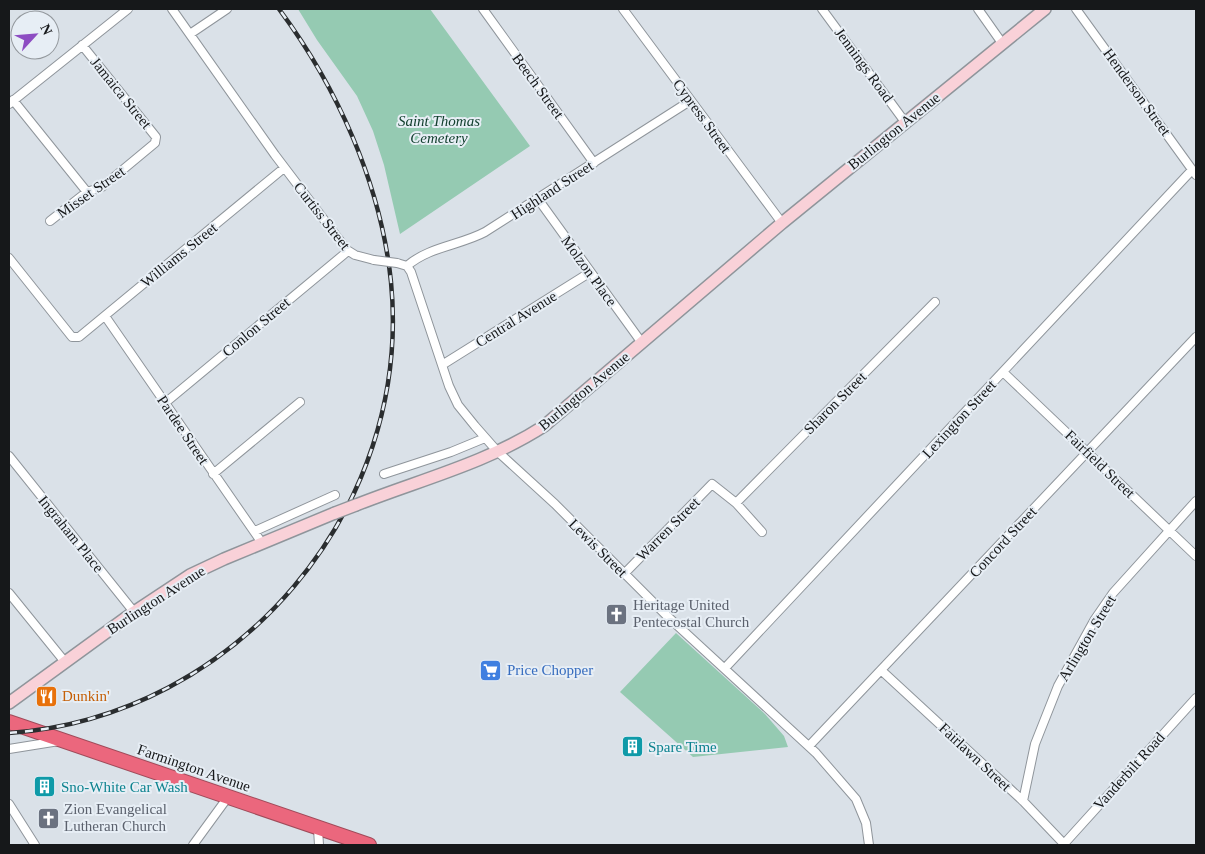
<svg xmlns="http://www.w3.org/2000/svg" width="1205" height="854" font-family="Georgia,serif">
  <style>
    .green { fill: #95cab2 }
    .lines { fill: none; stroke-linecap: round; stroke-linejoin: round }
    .street-casing { stroke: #8f959b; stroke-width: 10 }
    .secondary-casing { stroke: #8f959b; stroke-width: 14 }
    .highway-casing { stroke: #a04b5a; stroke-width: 16 }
    .street { stroke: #fff; stroke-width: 8 }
    .secondary { stroke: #f9d1d8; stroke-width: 11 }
    .highway { stroke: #eb677d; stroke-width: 14 }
    .rail-casing { stroke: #2a2d2f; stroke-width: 4.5 }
    .rail { stroke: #e7eef5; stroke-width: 2.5; stroke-dasharray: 8; stroke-linecap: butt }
    .street-bridge-casing { stroke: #8f959b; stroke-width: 10; stroke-linecap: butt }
    .secondary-bridge-casing { stroke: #8f959b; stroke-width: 14; stroke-linecap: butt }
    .street-bridge { stroke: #fff; stroke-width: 8 }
    .secondary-bridge { stroke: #f9d1d8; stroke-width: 11 }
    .labels { text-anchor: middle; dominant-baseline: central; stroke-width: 4; stroke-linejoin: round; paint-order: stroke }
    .street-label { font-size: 15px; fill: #16181a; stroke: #e7eef5 }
    .park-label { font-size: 15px; font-style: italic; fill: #13402f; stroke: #e7eef5 }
    .worship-label { font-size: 15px; fill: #5b616d; stroke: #e7eef5; text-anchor: start }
    .shop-label { font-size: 15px; fill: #366cbe; stroke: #e7eef5; text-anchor: start }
    .food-label { font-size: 15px; fill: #c56008; stroke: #e7eef5; text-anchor: start }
    .culture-label { font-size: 15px; fill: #0d838f; stroke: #e7eef5; text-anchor: start }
  </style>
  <rect width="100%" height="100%" fill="#dae1e8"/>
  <path class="green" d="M 298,9 L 430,9 L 530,146 L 400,234 L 384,165 L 373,131 L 357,96 L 317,40 Z
    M 676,633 L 765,714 L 784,736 L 788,747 L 693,757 L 620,692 Z"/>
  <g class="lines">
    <defs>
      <path id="street" d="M 172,9 L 275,155 L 347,250 L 355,255 L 374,260
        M 483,9 L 594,163
        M 623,9 L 782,223
        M 822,9 L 905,122
        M 978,9 L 1002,43
        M 1076,9 L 1196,175
        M 190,34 L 227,9
        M 13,100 L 87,192
        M 9,104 L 128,9
        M 538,199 L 642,343
        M 50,221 L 87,192 L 102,187 L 155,143 L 156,137 L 82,45
        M 9,258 L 72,337 L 79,337 L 284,168
        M 397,263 L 407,266 L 411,272 L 449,386 L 458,405 L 475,426 L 497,451 L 555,504 L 666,615 L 816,753 L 856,799 L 866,823 L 869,845
        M 407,266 C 428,247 461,245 485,232 L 690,101
        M 105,316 L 262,543
        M 442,365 L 589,273
        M 1003,372 L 1196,556
        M 165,403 L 348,251
        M 9,456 L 134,612
        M 213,474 L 300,402
        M 384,474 L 451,452 L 485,438
        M 736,503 L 935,302
        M 255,531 L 335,495
        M 624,574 L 712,484 L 736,503 L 762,532
        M 9,593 L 65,662
        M 725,668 L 1192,170
        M 882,671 L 1023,801 L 1065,845
        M 809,746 L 1196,337
        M 9,749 L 59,741
        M 1023,801 L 1035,744 L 1058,686 L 1095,619 L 1113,593 L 1196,501
        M 9,804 L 35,845
        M 318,829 L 319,845
        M 193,845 L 228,797
        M 1063,845 L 1196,698"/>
      <path id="secondary" d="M 356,505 C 419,480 487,463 544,426 L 782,223 L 1045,9
        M 9,703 L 134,612 L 190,575 L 224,559 L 335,513"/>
      <path id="highway" d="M 9,722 L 369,845"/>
    </defs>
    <use href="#street" class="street-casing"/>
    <use href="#secondary" class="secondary-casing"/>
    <use href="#highway" class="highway-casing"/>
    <use href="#street" class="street"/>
    <use href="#secondary" class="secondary"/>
    <use href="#highway" class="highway"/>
    <defs>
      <path id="rail" d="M 9,733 C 237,717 413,509 391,282 C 381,184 337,87 279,9"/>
    </defs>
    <use href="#rail" class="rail-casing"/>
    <use href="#rail" class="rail"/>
    <defs>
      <path id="street-bridge" d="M 374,260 L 397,263"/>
      <path id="secondary-bridge" d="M 335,513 L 356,505"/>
    </defs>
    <use href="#street-bridge" class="street-bridge-casing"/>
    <use href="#secondary-bridge" class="secondary-bridge-casing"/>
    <use href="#street-bridge" class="street-bridge"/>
    <use href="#secondary-bridge" class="secondary-bridge"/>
  </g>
  <defs>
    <symbol id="church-square" viewBox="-11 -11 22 22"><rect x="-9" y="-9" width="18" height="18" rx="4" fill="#6b7280" stroke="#e7eef5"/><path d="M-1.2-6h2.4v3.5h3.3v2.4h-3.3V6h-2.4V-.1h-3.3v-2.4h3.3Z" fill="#fff"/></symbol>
    <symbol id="supermarket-square" viewBox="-11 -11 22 22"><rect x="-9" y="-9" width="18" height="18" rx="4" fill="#3f7fe0" stroke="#e7eef5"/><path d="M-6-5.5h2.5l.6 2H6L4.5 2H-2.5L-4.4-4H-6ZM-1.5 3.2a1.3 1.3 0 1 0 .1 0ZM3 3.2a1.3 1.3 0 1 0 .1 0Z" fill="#fff"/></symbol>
    <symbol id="restaurant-square" viewBox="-11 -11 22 22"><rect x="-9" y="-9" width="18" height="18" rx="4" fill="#e8710a" stroke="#e7eef5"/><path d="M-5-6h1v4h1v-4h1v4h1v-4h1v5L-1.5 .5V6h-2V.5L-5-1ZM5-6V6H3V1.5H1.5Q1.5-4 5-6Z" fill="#fff"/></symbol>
    <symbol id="building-square" viewBox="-11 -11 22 22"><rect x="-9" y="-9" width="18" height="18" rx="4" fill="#0f9aa8" stroke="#e7eef5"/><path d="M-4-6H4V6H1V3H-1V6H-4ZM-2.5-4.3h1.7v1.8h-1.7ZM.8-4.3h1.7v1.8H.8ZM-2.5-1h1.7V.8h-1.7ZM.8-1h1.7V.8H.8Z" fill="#fff"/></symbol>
  </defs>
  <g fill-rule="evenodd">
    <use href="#church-square" x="604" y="602" width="25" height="25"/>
    <use href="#supermarket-square" x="478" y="658" width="25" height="25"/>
    <use href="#restaurant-square" x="34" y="684" width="25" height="25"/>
    <use href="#building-square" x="620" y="734" width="25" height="25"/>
    <use href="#building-square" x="32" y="774" width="25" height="25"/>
    <use href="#church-square" x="36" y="806" width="25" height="25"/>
  </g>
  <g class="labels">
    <g class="street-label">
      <text transform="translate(864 65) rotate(54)">Jennings Road</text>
      <text transform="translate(538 86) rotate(54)">Beech Street</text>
      <text transform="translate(1137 92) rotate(54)">Henderson Street</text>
      <text transform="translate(121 93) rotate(51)">Jamaica Street</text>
      <text transform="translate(702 116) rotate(54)">Cypress Street</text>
      <text transform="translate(894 131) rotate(-39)">Burlington Avenue</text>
      <text transform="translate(552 190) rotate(-33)">Highland Street</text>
      <text transform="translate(91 192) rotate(-35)">Misset Street</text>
      <text transform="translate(322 216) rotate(52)">Curtiss Street</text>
      <text transform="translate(179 255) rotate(-39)">Williams Street</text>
      <text transform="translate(589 271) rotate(54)">Molzon Place</text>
      <text transform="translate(516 319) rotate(-32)">Central Avenue</text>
      <text transform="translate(256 327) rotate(-40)">Conlon Street</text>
      <text transform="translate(584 391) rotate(-40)">Burlington Avenue</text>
      <text transform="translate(835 403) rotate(-45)">Sharon Street</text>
      <text transform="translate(959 419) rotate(-47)">Lexington Street</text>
      <text transform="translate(183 430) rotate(56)">Pardee Street</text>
      <text transform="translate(1100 464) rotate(44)">Fairfield Street</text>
      <text transform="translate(668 529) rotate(-45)">Warren Street</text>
      <text transform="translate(71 534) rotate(51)">Ingraham Place</text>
      <text transform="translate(1003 542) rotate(-47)">Concord Street</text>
      <text transform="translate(598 548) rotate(45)">Lewis Street</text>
      <text transform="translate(156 600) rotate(-33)">Burlington Avenue</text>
      <text transform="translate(1087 638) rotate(-59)">Arlington Street</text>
      <text transform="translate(975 757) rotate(43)">Fairlawn Street</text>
      <text transform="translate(194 768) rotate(19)">Farmington Avenue</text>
      <text transform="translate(1129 771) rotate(-48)">Vanderbilt Road</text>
    </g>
    <g class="park-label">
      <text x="439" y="121">Saint Thomas<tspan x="439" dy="17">Cemetery</tspan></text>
    </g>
    <g class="worship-label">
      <text x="633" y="605">Heritage United<tspan x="633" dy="17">Pentecostal Church</tspan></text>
      <text x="64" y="809">Zion Evangelical<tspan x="64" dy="17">Lutheran Church</tspan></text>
    </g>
    <g class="shop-label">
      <text x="507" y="670">Price Chopper</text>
    </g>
    <g class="food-label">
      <text x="62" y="696">Dunkin'</text>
    </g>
    <g class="culture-label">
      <text x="648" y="747">Spare Time</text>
      <text x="61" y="787">Sno-White Car Wash</text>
    </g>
  </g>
  <rect width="1205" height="854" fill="none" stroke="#16181a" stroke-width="20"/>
  <g transform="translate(35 35) rotate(64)"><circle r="24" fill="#e7eef5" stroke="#93989d"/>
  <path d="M0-4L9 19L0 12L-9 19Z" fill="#8d4dc2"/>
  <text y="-8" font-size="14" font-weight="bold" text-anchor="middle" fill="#16181a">N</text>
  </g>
</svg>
